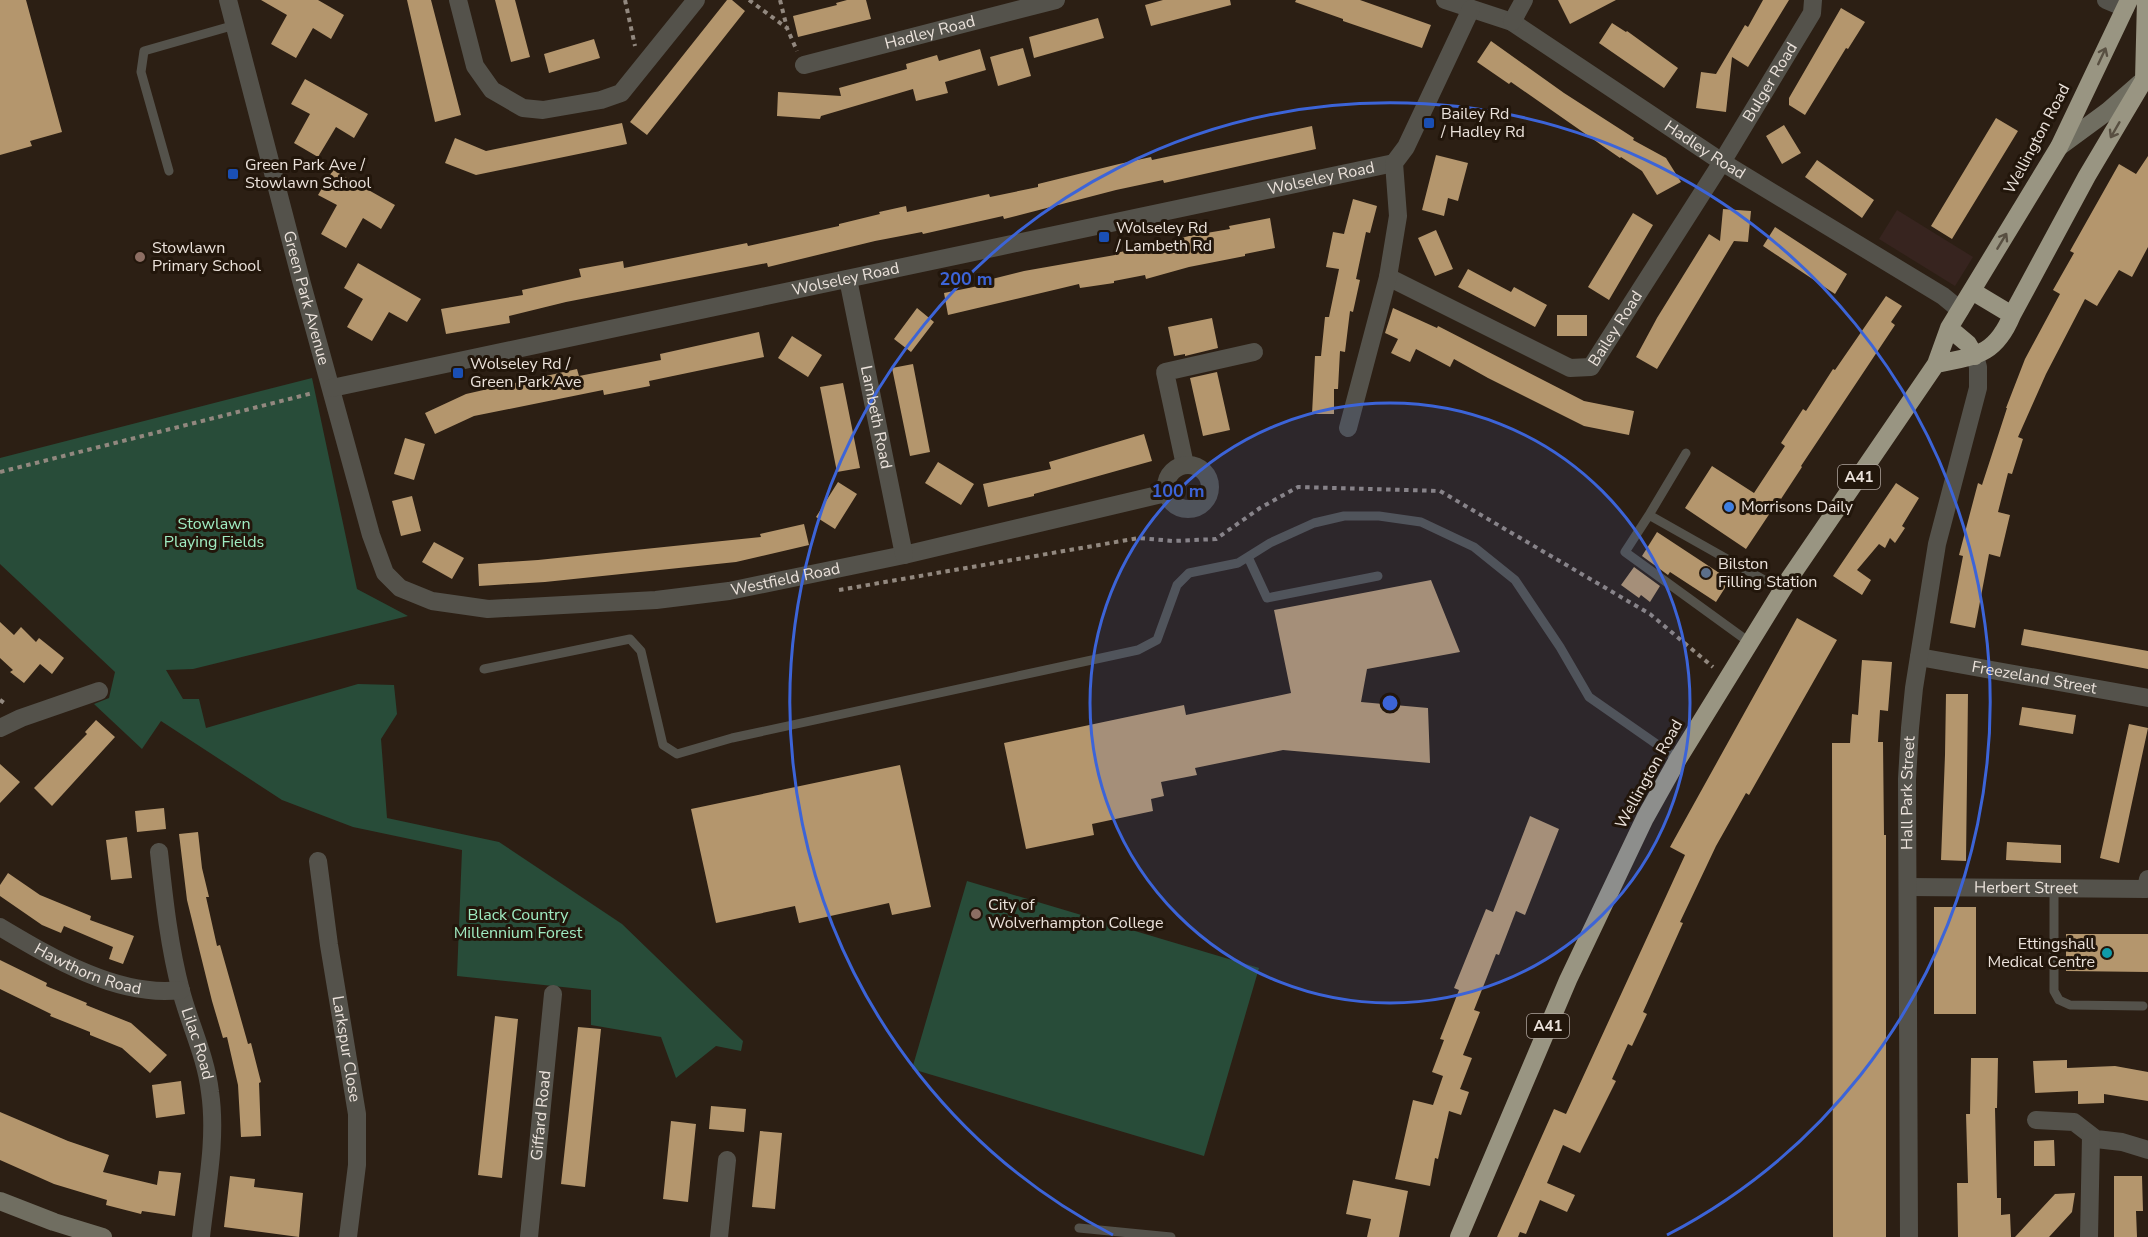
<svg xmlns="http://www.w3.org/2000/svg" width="2148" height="1237" font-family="'Nunito Sans',sans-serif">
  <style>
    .commercial { fill: #37241f }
    .green { fill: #284c39 }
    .building { fill: #b4966d }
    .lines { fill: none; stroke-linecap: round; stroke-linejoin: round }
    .path { stroke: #92887f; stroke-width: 4; stroke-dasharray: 4.5 4.5; stroke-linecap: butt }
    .lane { stroke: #54524b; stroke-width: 9 }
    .street { stroke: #54524b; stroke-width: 18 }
    .secondary { stroke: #706e61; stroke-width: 18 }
    .highway { stroke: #999582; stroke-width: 18 }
    .oneway { stroke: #584f41 }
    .ring { fill: none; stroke: #3c64d8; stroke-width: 3 }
    .transit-dot { fill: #1a4fb4; stroke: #22160b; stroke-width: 2 }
    .education-dot { fill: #8d6e63; stroke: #22160b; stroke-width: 2 }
    .shop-dot { fill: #3f7fe0; stroke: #22160b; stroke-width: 2 }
    .service-dot { fill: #5c6f8a; stroke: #22160b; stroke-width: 2 }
    .culture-dot { fill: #0f9aa8; stroke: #22160b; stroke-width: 2 }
    .labels { text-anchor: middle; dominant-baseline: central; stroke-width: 6; stroke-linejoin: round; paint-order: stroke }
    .shield { fill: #22160b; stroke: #afa59d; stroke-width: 1.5 }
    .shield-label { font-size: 15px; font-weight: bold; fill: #ebe2db }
    .street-label { font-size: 16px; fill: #ebe2db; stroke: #22160b }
    .poi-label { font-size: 16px; fill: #ebe2db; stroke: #22160b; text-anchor: start }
    .park-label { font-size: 16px; fill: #a0ecc2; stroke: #22160b }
    .centre { fill: #3c64d8; stroke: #22160b; stroke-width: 3 }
    .ring-label { font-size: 18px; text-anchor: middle; font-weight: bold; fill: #3c64d8; stroke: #22160b; stroke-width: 6; stroke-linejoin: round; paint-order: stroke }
  </style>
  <rect width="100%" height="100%" fill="#2c1f14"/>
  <path class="commercial" d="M 1897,210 L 1973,257 L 1955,286 L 1879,239 Z"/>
  <path class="green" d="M 312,378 L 357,589 L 408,616 L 193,669 L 166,670 L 183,699 L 199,699 L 206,728 L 358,684 L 394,685 L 397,714 L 381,739 L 387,818 L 499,842 L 622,924 L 743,1041 L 741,1051 L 716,1046 L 676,1078 L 661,1037 L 591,1025 L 591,990 L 457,976 L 462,850 L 353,827 L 282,800 L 161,721 L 142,749 L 94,704 L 109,698 L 115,672 L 0,564 L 0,458 Z
    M 967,881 L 1259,968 L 1204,1156 L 912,1069 Z"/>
  <path class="building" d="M 0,0 L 26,0 L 62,132 L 30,141 L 32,146 L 0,155 Z
    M 261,0 L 318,0 L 344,15 L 331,39 L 313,28 L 296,58 L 271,44 L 287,15 Z
    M 407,0 L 431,0 L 461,115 L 435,122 Z
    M 495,0 L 515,0 L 530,57 L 511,62 Z
    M 727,0 L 732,0 L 745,11 L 647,135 L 630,122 Z
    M 847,0 L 866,0 L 871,19 L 798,37 L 793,16 L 837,5 L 836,3 Z
    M 1163,0 L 1230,0 L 1231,5 L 1151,26 L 1145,5 Z
    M 1296,0 L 1360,0 L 1431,25 L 1422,48 L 1343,21 L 1343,19 L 1295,2 Z
    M 1558,0 L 1616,0 L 1570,24 Z
    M 1763,0 L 1789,0 L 1748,67 L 1732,57 L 1726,112 L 1696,108 L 1701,72 L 1716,74 L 1745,25 L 1748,27 Z
    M 1841,8 L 1865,22 L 1848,49 L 1846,48 L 1805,115 L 1789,105 L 1789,98 Z
    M 1098,18 L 1104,38 L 1034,58 L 1029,37 Z
    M 1612,23 L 1626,32 L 1627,31 L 1678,68 L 1664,88 L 1599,43 Z
    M 594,39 L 600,58 L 549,73 L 544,54 Z
    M 1491,41 L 1564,93 L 1634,138 L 1633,140 L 1666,158 L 1681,182 L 1657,195 L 1642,171 L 1621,157 L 1620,158 L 1511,82 L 1509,84 L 1477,62 Z
    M 1023,48 L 1031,76 L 998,86 L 990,57 Z
    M 980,49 L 986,70 L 945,82 L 948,93 L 916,101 L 913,89 L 821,116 L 820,119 L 777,116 L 778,92 L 841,96 L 839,88 L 907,69 L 906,64 L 937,55 L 939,61 Z
    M 305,79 L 368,114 L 354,138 L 336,127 L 318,157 L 294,143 L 310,114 L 291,104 Z
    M 1996,118 L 2018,131 L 1952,239 L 1931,226 Z
    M 622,123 L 627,144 L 476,175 L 445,163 L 455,138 L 486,151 Z
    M 1784,125 L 1801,153 L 1782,164 L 1766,136 Z
    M 1312,126 L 1316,149 L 1164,183 L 1163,180 L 1116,190 L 1004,219 L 1003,216 L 923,234 L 922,232 L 875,241 L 768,267 L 767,263 L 566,302 L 509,316 L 510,323 L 446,334 L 441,309 L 523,295 L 522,290 L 581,277 L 579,269 L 623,261 L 624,268 L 747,243 L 748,246 L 839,226 L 839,224 L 880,214 L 879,212 L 906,206 L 907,212 L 989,194 L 990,197 L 1038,187 L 1038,184 L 1119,164 L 1151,157 L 1152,160 Z
    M 1436,155 L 1468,163 L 1458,201 L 1448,198 L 1444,216 L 1422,210 Z
    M 2148,156 L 2148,247 L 2132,277 L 2119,270 L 2097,306 L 2085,299 L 2046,374 L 2018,437 L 2023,439 L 2012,474 L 2008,473 L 1998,512 L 2010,515 L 2000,557 L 1989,554 L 1975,628 L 1950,623 L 1963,556 L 1959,555 L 1978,483 L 1982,485 L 2007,408 L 2006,408 L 2025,359 L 2060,294 L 2053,290 L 2074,253 L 2070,251 L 2119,164 L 2136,174 Z
    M 1817,160 L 1874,200 L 1862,218 L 1805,177 Z
    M 333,170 L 395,205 L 381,229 L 363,218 L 346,248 L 321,234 L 337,205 L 318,195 Z
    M 1353,199 L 1377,206 L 1370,233 L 1366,232 L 1356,279 L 1360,280 L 1353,312 L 1350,311 L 1345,352 L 1340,351 L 1338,389 L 1334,389 L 1334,414 L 1312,414 L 1315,356 L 1321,356 L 1325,317 L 1329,317 L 1339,269 L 1326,267 L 1333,232 L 1344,234 Z
    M 1723,209 L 1751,211 L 1748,242 L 1734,241 L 1657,369 L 1636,357 L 1657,318 L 1709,234 L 1720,241 Z
    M 1633,213 L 1653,225 L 1609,300 L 1588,287 Z
    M 1270,218 L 1275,248 L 1245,254 L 1245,256 L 1189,267 L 1146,279 L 1145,275 L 1114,281 L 1114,283 L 1080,288 L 1079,284 L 948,315 L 944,293 L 993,283 L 992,279 L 1024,271 L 1115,255 L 1115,253 L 1131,250 L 1132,251 L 1189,236 L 1230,229 L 1229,226 Z
    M 1775,227 L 1847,274 L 1835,294 L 1763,246 Z
    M 1436,230 L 1453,269 L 1435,276 L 1418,238 Z
    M 358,263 L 421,299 L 407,322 L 389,312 L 372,341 L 347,327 L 363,299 L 344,288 Z
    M 1468,269 L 1511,292 L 1514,287 L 1547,305 L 1535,327 L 1458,287 Z
    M 1886,296 L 1902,306 L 1891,322 L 1895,325 L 1801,466 L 1802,467 L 1781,499 L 1780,498 L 1746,549 L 1685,508 L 1712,466 L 1754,493 L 1785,446 L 1781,443 L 1803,409 L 1806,411 L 1833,369 L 1835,370 Z
    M 917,308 L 934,322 L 911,352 L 894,339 Z
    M 1393,308 L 1437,328 L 1438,326 L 1584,401 L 1634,411 L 1629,435 L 1584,426 L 1488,378 L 1454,359 L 1450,367 L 1416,349 L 1410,362 L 1391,353 L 1398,339 L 1385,333 Z
    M 1557,315 L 1587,315 L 1587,336 L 1557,336 Z
    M 1212,318 L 1218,348 L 1185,356 L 1185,354 L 1174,356 L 1168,327 Z
    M 759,332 L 764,357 L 649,381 L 650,386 L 604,395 L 603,390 L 474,416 L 435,434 L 425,413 L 466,394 L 577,369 L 579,376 L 661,360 L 660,354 Z
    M 792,336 L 822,355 L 808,377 L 778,358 Z
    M 913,364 L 930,452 L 910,456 L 892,368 Z
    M 1217,372 L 1230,430 L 1203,436 L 1190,378 Z
    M 843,383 L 860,468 L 837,472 L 820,387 Z
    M 1144,434 L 1152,461 L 1034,494 L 1034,496 L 988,507 L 983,484 L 1051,469 L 1049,462 Z
    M 405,438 L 425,444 L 414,480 L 394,474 Z
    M 938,462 L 974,484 L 961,505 L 925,483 Z
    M 838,482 L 857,494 L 835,529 L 816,517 Z
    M 1896,483 L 1919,498 L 1902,526 L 1905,528 L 1895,543 L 1890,538 L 1885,548 L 1879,544 L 1857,570 L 1871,580 L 1862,595 L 1833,576 Z
    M 412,496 L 421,531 L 401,536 L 392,501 Z
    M 804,524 L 809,545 L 736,562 L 545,582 L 479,586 L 478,564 L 538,560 L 761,537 L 760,534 Z
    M 1657,532 L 1730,580 L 1716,602 L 1670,572 L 1668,575 L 1642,556 Z
    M 434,542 L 464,558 L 452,579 L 422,562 Z
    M 1634,567 L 1660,586 L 1650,602 L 1641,595 L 1639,598 L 1621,585 Z
    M 1431,580 L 1460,652 L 1367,669 L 1361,702 L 1428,708 L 1430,763 L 1283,750 L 1195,768 L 1197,775 L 1161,782 L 1164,796 L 1151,799 L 1153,811 L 1092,824 L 1094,835 L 1026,849 L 1004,743 L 1184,705 L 1186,715 L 1291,693 L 1274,610 Z
    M 1797,618 L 1837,640 L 1749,795 L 1746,793 L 1716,846 L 1680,922 L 1683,923 L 1643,1012 L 1647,1014 L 1632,1046 L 1628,1044 L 1612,1079 L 1616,1081 L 1580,1153 L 1563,1145 L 1547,1183 L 1575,1195 L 1567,1212 L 1540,1200 L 1526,1234 L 1520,1232 L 1518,1237 L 1497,1237 L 1554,1109 L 1566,1114 L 1685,855 L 1670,847 Z
    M 0,622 L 14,635 L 21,627 L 36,642 L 39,638 L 64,658 L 52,674 L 40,664 L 24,683 L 10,672 L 13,670 L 0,658 Z
    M 2024,629 L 2148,651 L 2148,669 L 2021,645 Z
    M 1862,660 L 1892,662 L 1888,711 L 1880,710 L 1878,742 L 1883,742 L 1884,835 L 1886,835 L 1886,1237 L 1833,1237 L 1832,743 L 1850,743 L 1852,714 L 1858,715 Z
    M 1946,694 L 1968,694 L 1966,861 L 1941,860 L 1945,755 Z
    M 2022,707 L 2076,715 L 2073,734 L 2019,725 Z
    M 96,720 L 115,737 L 52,806 L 34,788 L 87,734 L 85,732 Z
    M 2129,724 L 2148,728 L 2119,863 L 2100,858 Z
    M 0,764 L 20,782 L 0,803 Z
    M 900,765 L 931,907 L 892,915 L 889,903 L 799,923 L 795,906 L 716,923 L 691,809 Z
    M 164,808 L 166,829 L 137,832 L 135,811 Z
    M 1530,816 L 1559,829 L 1525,915 L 1516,911 L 1499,955 L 1496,954 L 1474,1010 L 1480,1012 L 1463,1055 L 1472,1058 L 1460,1089 L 1469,1092 L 1461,1115 L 1449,1111 L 1438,1159 L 1435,1158 L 1430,1186 L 1395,1179 L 1413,1100 L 1433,1105 L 1443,1076 L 1432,1072 L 1444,1040 L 1440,1039 L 1459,990 L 1454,988 L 1486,909 L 1493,912 Z
    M 198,832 L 202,868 L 209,897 L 206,897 L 217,946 L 220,945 L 248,1044 L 251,1043 L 261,1082 L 259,1083 L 261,1136 L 241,1137 L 238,1085 L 227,1037 L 223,1038 L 212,1001 L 187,900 L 179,834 Z
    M 127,837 L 132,878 L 111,880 L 106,840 Z
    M 2007,842 L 2061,845 L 2061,863 L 2006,860 Z
    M 8,873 L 40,895 L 91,916 L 90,920 L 134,936 L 123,964 L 109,959 L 113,947 L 64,926 L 61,933 L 42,925 L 0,896 L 0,885 Z
    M 1934,907 L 1976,907 L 1976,1014 L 1934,1014 Z
    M 2066,934 L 2148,934 L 2148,972 L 2066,971 Z
    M 0,960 L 47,983 L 46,986 L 87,1003 L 86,1005 L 131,1023 L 167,1055 L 150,1073 L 122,1048 L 90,1035 L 90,1032 L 50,1016 L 51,1014 L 0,989 Z
    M 495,1016 L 518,1019 L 502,1178 L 478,1175 Z
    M 578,1027 L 601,1029 L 585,1187 L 561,1184 Z
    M 1971,1058 L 1998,1058 L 1997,1108 L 1995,1108 L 1997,1198 L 2001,1198 L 2001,1215 L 2010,1214 L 2011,1237 L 1958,1237 L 1957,1183 L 1968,1183 L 1966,1114 L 1970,1114 Z
    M 2067,1060 L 2067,1068 L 2115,1066 L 2148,1072 L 2148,1101 L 2104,1094 L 2104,1103 L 2078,1104 L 2078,1091 L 2035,1093 L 2033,1061 Z
    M 181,1081 L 185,1114 L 156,1118 L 152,1085 Z
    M 711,1106 L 746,1109 L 744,1132 L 709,1129 Z
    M 0,1112 L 68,1141 L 109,1155 L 103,1172 L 157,1185 L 159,1171 L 181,1173 L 175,1216 L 142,1211 L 141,1214 L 106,1205 L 107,1200 L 54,1184 L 0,1160 Z
    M 671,1121 L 696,1124 L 688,1202 L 663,1199 Z
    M 760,1131 L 782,1133 L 775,1209 L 752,1207 Z
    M 2054,1140 L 2055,1166 L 2034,1166 L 2034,1141 Z
    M 230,1176 L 255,1179 L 254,1187 L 303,1193 L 299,1237 L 224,1227 Z
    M 2114,1176 L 2142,1176 L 2143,1211 L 2136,1211 L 2137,1237 L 2114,1237 Z
    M 1353,1180 L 1408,1191 L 1399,1237 L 1367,1237 L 1371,1219 L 1346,1214 Z
    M 2075,1193 L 2072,1212 L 2049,1237 L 2015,1237 L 2055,1194 Z"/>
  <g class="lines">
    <path class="path" d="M 625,0 L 635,46
      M 749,0 L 787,28 L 797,51
      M 780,0 L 787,28
      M 0,472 L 313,393
      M 839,590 L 1139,538 L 1173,541 L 1216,539 L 1260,508 L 1298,487 L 1440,491 L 1650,614 L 1713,667
      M 0,700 L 7,705"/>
    <path class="lane" d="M 169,171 L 141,72 L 144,51 L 235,25
      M 1649,515 L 1686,453
      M 1248,557 L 1267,598 L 1378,576
      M 1749,642 L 1625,552 L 1649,515 L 1782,590
      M 484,669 L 630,639 L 641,651 L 663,745 L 677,754 L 732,738 L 1138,650 L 1157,640 L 1177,585 L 1189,573 L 1238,563 L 1270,543 L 1314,523 L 1344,516 L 1379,516 L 1421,522 L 1474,547 L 1515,580 L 1560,647 L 1589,697 L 1678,759
      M 2054,887 L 2054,991 L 2059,1000 L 2070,1005 L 2143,1006
      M 1079,1228 L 1171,1237"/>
    <g class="street">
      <path id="s1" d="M 228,0 L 302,284 L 371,535 L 385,573 L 400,588 L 432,601 L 488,609 L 656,600 L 729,591 L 904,555 L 1166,493"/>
      <path d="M 458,0 L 475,66 L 492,90 L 523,108 L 543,110 L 601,100 L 621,93 L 696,0"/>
      <path id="s2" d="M 1445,0 L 1512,22 L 1722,162 L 1943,296 L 1960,310"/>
      <path d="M 2106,0 L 2125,8"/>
      <path d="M 1512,22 L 1524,0"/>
      <path id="s3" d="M 804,65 L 1056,0"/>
      <path id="s4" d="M 1388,277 L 1570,368 L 1591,367 L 1722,162 L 1812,13 L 1813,0"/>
      <path id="s5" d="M 848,279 L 904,555"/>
      <path id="s6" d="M 332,388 L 1394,163"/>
      <path d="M 1348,428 L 1388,277 L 1398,216 L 1394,163 L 1406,147 L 1471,9"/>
      <path d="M 1185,465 L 1165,372 L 1254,352"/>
      <circle cx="1188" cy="487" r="22"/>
      <path id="s7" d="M 1919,657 L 2148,698"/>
      <path d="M 0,728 L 21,718 L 99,691"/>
      <path id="s8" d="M 159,852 C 164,898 169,946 181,991 C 190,1025 206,1057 210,1092 C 217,1140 206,1190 201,1237"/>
      <path id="s9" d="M 318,861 L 329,945 L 357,1114 L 357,1165 L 348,1237"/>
      <path id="s10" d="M 1908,887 L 2146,889 L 2148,879"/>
      <path id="s11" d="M 0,927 C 52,958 119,998 181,990"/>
      <path d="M 2036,1120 L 2074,1122 L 2096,1139 L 2122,1142 L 2148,1150"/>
      <path id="s12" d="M 529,1237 L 553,994"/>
      <path d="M 719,1237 L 727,1160"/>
      <path id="s13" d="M 1909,1237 L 1907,779 L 1910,728 L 1914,688 L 1937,544 L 1978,388 L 1978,367 L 1975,356"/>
      <path d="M 2089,1237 L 2091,1136"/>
    </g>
    <path class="secondary" d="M 2059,147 L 2108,111 L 2140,83
      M 0,1201 L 54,1222 L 103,1237"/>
    <path class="highway" d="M 1972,291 L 2012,315
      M 1949,328 L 1968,344 L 1975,356
      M 1936,364 C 1975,356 1995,356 2012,315 L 2087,176 L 2144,80 L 2146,0
      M 1459,1237 L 1568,980 L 1645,818 L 1678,759 L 1789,579 L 1936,364 L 1949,328 L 2059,147 L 2129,0"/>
  </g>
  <defs><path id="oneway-shaft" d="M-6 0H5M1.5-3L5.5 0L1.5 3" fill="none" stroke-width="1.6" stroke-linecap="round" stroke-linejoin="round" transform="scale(1.5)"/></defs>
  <g class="oneway">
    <use href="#oneway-shaft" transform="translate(2102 56) rotate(-65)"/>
    <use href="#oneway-shaft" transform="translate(2115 130) rotate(120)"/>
    <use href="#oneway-shaft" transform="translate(2002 241) rotate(-59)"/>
  </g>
  <circle cx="1390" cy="703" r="300" fill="#3c64d8" fill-opacity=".12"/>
  <g class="ring">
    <circle cx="1390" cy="703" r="300"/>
    <path d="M1113 1235A600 600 0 1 1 1667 1235"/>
  </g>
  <g class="transit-dot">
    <rect x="1423" y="117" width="12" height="12" rx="3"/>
    <rect x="227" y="168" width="12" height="12" rx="3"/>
    <rect x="1098" y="231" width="12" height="12" rx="3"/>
    <rect x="452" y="367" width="12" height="12" rx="3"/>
  </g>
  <g class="education-dot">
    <circle cx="140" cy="257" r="6"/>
    <circle cx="976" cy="914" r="6"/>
  </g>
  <circle class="shop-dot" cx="1729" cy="507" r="6"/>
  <circle class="service-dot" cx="1706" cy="573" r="6"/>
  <circle class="culture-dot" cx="2107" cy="953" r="6"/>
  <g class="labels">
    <g class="shield">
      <rect x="1838" y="465" width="42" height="24" rx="4.5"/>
      <rect x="1527" y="1014" width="42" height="24" rx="4.5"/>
    </g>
    <g class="shield-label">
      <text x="1859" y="477">A41</text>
      <text x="1548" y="1026">A41</text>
    </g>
    <g class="street-label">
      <text stroke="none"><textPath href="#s3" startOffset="130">Hadley Road</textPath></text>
      <text stroke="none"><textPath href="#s4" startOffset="561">Bulger Road</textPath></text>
      <text transform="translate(2037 139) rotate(-62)">Wellington Road</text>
      <text stroke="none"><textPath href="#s2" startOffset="302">Hadley Road</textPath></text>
      <text stroke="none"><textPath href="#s6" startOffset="1011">Wolseley Road</textPath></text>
      <text stroke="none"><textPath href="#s6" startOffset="525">Wolseley Road</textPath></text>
      <text stroke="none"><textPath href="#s1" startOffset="308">Green Park Avenue</textPath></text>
      <text stroke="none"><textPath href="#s4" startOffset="270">Bailey Road</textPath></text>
      <text stroke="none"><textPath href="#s5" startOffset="141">Lambeth Road</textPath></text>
      <text stroke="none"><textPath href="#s1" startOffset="1006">Westfield Road</textPath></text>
      <text stroke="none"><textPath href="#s7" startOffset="117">Freezeland Street</textPath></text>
      <text transform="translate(1649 774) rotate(-61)">Wellington Road</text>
      <text stroke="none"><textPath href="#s13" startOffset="444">Hall Park Street</textPath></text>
      <text stroke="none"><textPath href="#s10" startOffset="118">Herbert Street</textPath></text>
      <text stroke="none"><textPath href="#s11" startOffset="98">Hawthorn Road</textPath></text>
      <text stroke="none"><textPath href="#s8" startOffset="196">Lilac Road</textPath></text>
      <text stroke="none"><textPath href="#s9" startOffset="190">Larkspur Close</textPath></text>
      <text stroke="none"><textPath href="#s12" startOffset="122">Giffard Road</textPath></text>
    </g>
    <g class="poi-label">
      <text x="1441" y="114">Bailey Rd<tspan x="1441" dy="18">/ Hadley Rd</tspan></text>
      <text x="245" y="165">Green Park Ave /<tspan x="245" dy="18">Stowlawn School</tspan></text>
      <text x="1116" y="228">Wolseley Rd<tspan x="1116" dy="18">/ Lambeth Rd</tspan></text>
      <text x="152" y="248">Stowlawn<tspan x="152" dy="18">Primary School</tspan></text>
      <text x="470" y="364">Wolseley Rd /<tspan x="470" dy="18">Green Park Ave</tspan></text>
      <text x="1741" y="507">Morrisons Daily</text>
      <text x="1718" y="564">Bilston<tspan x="1718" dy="18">Filling Station</tspan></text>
      <text x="988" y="905">City of<tspan x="988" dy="18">Wolverhampton College</tspan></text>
      <text x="2095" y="944" text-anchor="end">Ettingshall<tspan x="2095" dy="18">Medical Centre</tspan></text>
    </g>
    <g class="park-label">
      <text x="214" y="524">Stowlawn<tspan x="214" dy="18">Playing Fields</tspan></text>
      <text x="518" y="915">Black Country<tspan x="518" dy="18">Millennium Forest</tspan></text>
    </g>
  </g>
  <circle cx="1390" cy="703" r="9" class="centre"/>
  <g class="ring-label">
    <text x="966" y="285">200 m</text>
    <text x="1178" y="497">100 m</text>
  </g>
</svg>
